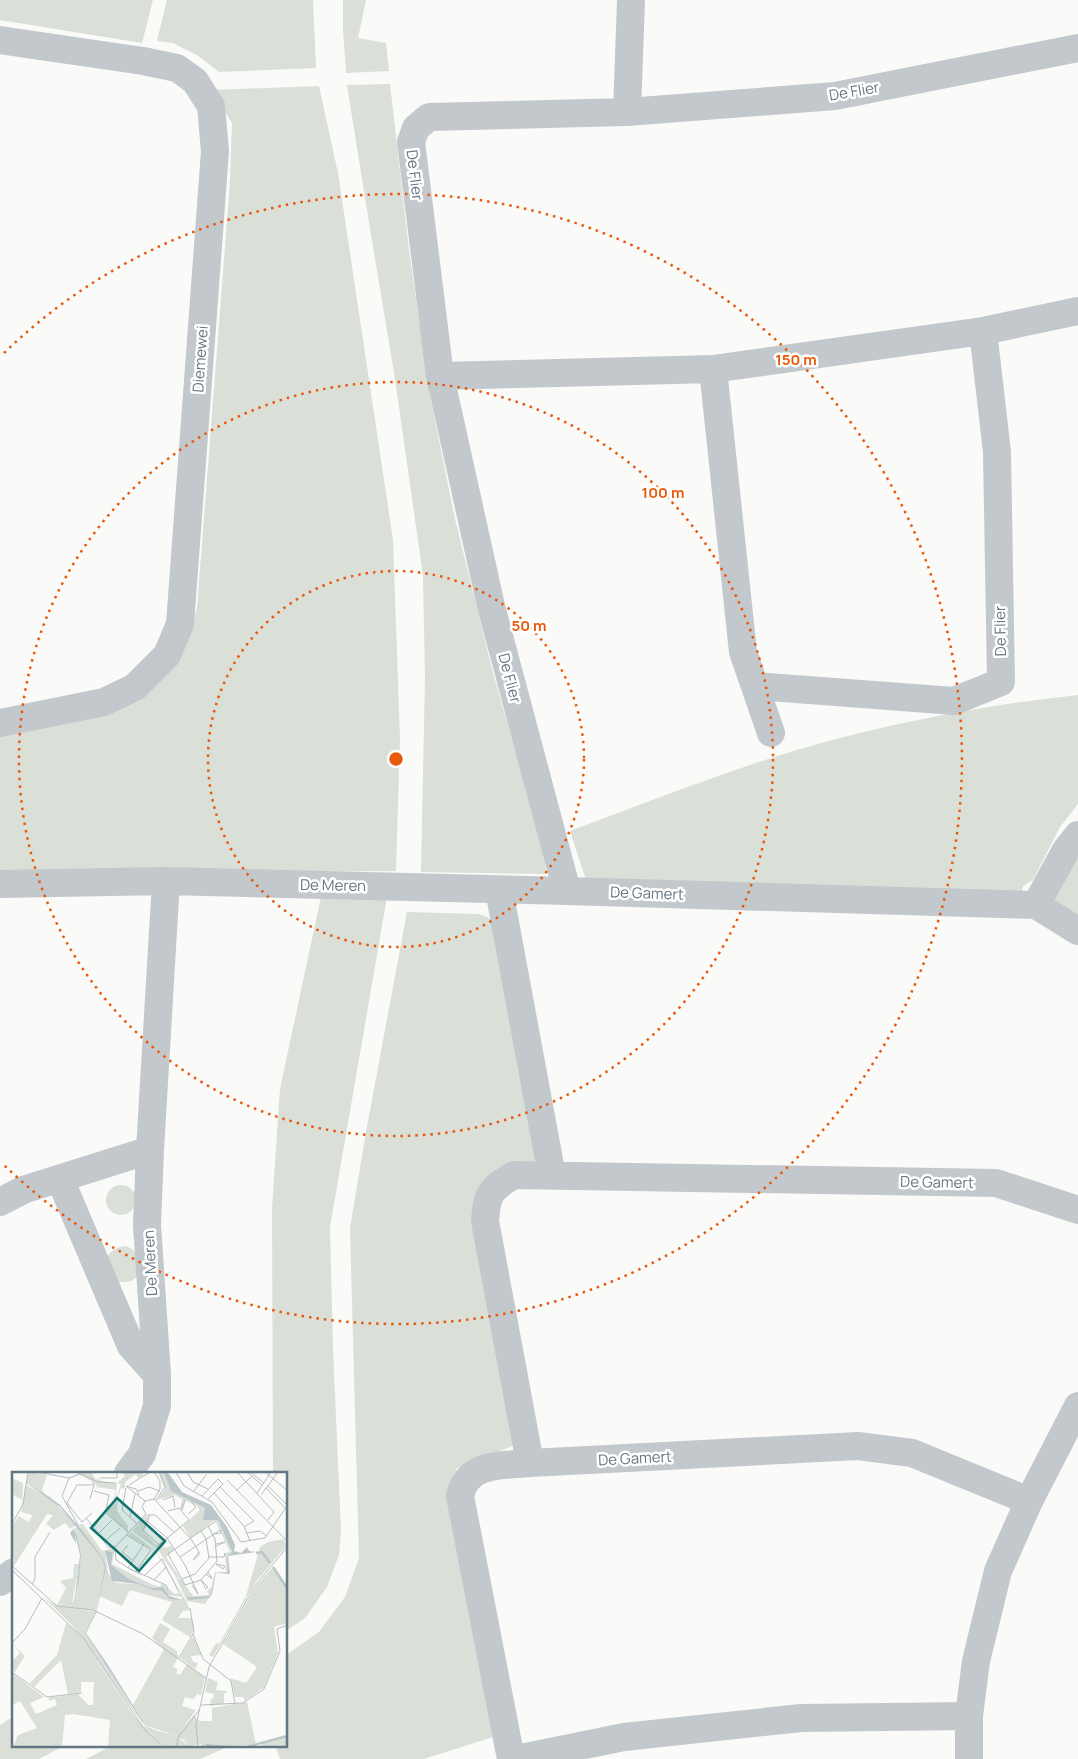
<svg xmlns="http://www.w3.org/2000/svg" width="1078" height="1759" font-family="Manrope,sans-serif">
  <style>
    .green { fill: #dadfd7 }
    .lines { fill: none; stroke-linecap: round; stroke-linejoin: round }
    .street { stroke: #c3c8cc; stroke-width: 28 }
    .ring { fill: none; stroke: #e8590c; stroke-width: 2.5; stroke-dasharray: 2.5 5 }
    .labels { text-anchor: middle; dominant-baseline: central; stroke-width: 5; stroke-linejoin: round; paint-order: stroke }
    .street-label { font-size: 15px; fill: #657683; stroke: #fff }
    .inset-river { fill: none; stroke: #bbc7cb; stroke-width: 2.5 }
    .inset-road { fill: none; stroke: #b5bdc2; stroke-width: 1 }
    .view { fill: #0f766e; fill-opacity: 0.15; stroke: #0f766e; stroke-width: 2.5 }
    .inset-edge { fill: none; stroke: #657683; stroke-width: 2.5 }
    .centre { fill: #e8590c; stroke: #fff; stroke-width: 2.5 }
    .ring-label { font-size: 15px; text-anchor: middle; font-weight: bold; fill: #e8590c; stroke: #fff; stroke-width: 5; stroke-linejoin: round; paint-order: stroke }
  </style>
  <rect width="100%" height="100%" fill="#fafaf8"/>
  <path class="green" d="M 0,0 L 153,0 L 142,43 L 0,20 Z
    M 167,0 L 313,0 L 316,68 L 219,72 L 197,55 L 173,43 L 157,41 Z
    M 343,0 L 366,0 L 358,38 L 386,43 L 389,71 L 346,73 L 343,30 Z
    M 390,84 L 409,250 L 430,396 L 455,519 L 493,673 L 541,840 L 547,874 L 421,872 L 425,678 L 423,576 L 395,379 L 367,210 L 347,85 Z
    M 319,86 L 338,173 L 393,540 L 400,738 L 396,871 L 0,873 L 0,726 L 161,678 L 187,644 L 197,608 L 230,182 L 232,123 L 211,90 Z
    M 1078,695 L 1078,804 L 1060,827 L 1033,880 L 1023,886 L 1022,893 L 586,880 L 570,831 C 656,799 743,764 832,740 C 912,719 995,704 1078,695 Z
    M 1078,856 L 1078,922 L 1052,905 Z
    M 321,897 L 387,897 L 330,1227 L 333,1349 L 341,1531 L 339,1555 L 327,1587 L 305,1618 L 286,1631 L 286,1473 L 273,1473 L 272,1208 L 280,1089 Z
    M 407,912 L 478,914 L 488,917 L 496,927 L 536,1161 L 510,1168 L 485,1183 L 514,1445 L 476,1462 L 457,1468 L 449,1487 L 496,1736 L 424,1759 L 280,1759 L 275,1745 L 286,1745 L 286,1655 L 319,1632 L 345,1597 L 359,1558 L 350,1228 L 366,1132 Z
    M106 1200a15 15 0 1 1 30 0a15 15 0 1 1-30 0Z
    M 126,1246 C 152,1256 142,1291 114,1280 L 106,1258 C 112,1250 116,1247 126,1246 Z
    M 14,1716 L 14,1745 L 66,1745 L 39,1759 L 0,1759 L 0,1725 Z
    M 113,1745 L 232,1745 L 200,1759 L 86,1759 Z"/>
  <g class="lines">
    <path class="street" d="M 0,40 L 143,61 L 177,68 L 195,81 L 211,106 L 215,151 L 180,624 L 167,655 L 135,687 L 104,702 L 0,723
      M 627,112 L 631,0
      M 713,369 L 743,652 L 771,733
      M 440,376 L 713,369 L 983,331 L 1078,311
      M 755,686 L 954,701 L 1001,682 L 997,452 L 983,331
      M 0,884 L 166,881 L 567,891 L 1036,905 L 1078,931
      M 499,890 L 552,1176
      M 567,891 L 491,606 L 440,376 L 411,142 L 416,128 L 429,117 L 627,112 L 835,96 L 1078,48
      M 1036,905 L 1066,850 L 1078,835
      M 60,1179 L 131,1346 L 157,1375
      M 0,1202 L 23,1190 L 150,1150
      M 530,1463 L 485,1221 C 487,1194 490,1189 514,1175 L 996,1183 L 1078,1210
      M 128,1473 L 142,1454 L 157,1406 L 157,1375 L 147,1225 L 150,1150 L 166,881
      M 0,1582 L 14,1572
      M 511,1759 L 460,1496 C 467,1462 502,1466 530,1463 L 858,1446 L 912,1453 L 1029,1501
      M 516,1759 L 624,1737 L 801,1718 L 969,1716
      M 969,1759 L 969,1716 L 976,1661 L 998,1571 L 1029,1501 L 1078,1406"/>
  </g>
  <g class="ring">
    <circle cx="396" cy="759" r="188"/>
    <circle cx="396" cy="759" r="377"/>
    <path d="M4 353A565 565 0 1 1 4 1165"/>
  </g>
  <g class="labels">
    <g class="street-label">
      <text transform="translate(854 91) rotate(-10)">De Flier</text>
      <text transform="translate(415 175) rotate(83)">De Flier</text>
      <text transform="translate(200 359) rotate(-86)">Diemewei</text>
      <text transform="translate(1000 631) rotate(-91)">De Flier</text>
      <text transform="translate(510 678) rotate(75)">De Flier</text>
      <text transform="translate(333 885) rotate(1)">De Meren</text>
      <text transform="translate(647 893) rotate(2)">De Gamert</text>
      <text transform="translate(937 1182) rotate(1)">De Gamert</text>
      <text transform="translate(150 1263) rotate(-93)">De Meren</text>
      <text transform="translate(635 1458) rotate(-3)">De Gamert</text>
    </g>
  </g>
  <g transform="translate(12 1472)">
    <rect width="275" height="275" fill="#fafaf8"/>
    <path d="M 17,0 L 35,3 L 30,18 L 34,23 L 14,11 ZM 63,0 L 80,1 L 84,8 L 87,5 L 86,8 L 105,12 L 103,32 L 109,12 L 105,11 L 113,4 L 110,0 L 131,0 L 131,4 L 126,6 L 124,2 L 113,10 L 113,17 L 109,16 L 106,25 L 105,39 L 119,58 L 116,54 L 116,60 L 94,40 L 94,33 L 100,34 L 104,18 L 85,15 L 83,19 L 85,13 L 80,12 L 80,9 ZM 147,0 L 152,0 L 161,20 L 193,36 L 192,48 L 206,48 L 220,81 L 216,83 L 216,100 L 204,101 L 198,124 L 175,125 L 197,126 L 193,132 L 175,129 L 164,106 L 170,108 L 181,124 L 197,123 L 195,118 L 199,116 L 203,100 L 214,100 L 213,81 L 218,80 L 203,48 L 179,66 L 171,54 L 188,38 L 185,34 L 162,23 L 145,28 L 153,17 ZM 0,6 L 11,11 L 10,28 L 0,22 ZM 14,13 L 41,29 L 64,53 L 58,57 L 53,51 L 42,58 L 34,52 L 41,43 L 35,42 L 2,94 L 0,54 L 7,44 L 16,50 L 21,43 L 9,40 ZM 134,43 L 137,44 L 132,60 L 144,73 L 154,67 L 152,76 L 159,74 L 162,78 L 154,85 L 169,107 L 164,105 L 146,78 L 120,59 ZM 71,52 L 90,79 L 103,76 L 100,92 L 139,112 L 148,115 L 150,111 L 163,122 L 168,120 L 143,79 L 116,63 L 119,60 L 144,79 L 174,129 L 178,138 L 171,139 L 166,146 L 180,146 L 182,157 L 178,165 L 150,148 L 160,130 L 118,118 L 110,134 L 87,124 L 84,139 L 45,133 L 54,116 L 48,109 L 61,106 L 62,92 L 67,92 L 60,132 L 65,121 L 69,83 L 65,63 L 61,58 L 65,55 L 73,63 L 66,53 ZM 93,80 L 101,80 L 99,93 L 117,107 L 139,116 L 151,115 L 155,123 L 170,125 L 170,128 L 154,124 L 149,119 L 140,118 L 126,112 L 104,111 L 96,101 ZM 272,67 L 274,74 L 244,110 L 201,185 L 197,183 L 204,171 L 207,172 L 234,124 L 248,75 L 256,70 ZM 261,95 L 272,111 L 275,110 L 275,151 L 262,155 L 266,181 L 252,215 L 233,229 L 231,225 L 223,225 L 218,206 L 234,211 L 245,195 L 211,172 L 245,113 ZM 31,125 L 43,133 L 84,140 L 73,161 L 132,253 L 146,259 L 165,264 L 133,253 L 121,233 L 152,177 L 140,166 L 148,151 L 158,157 L 151,170 L 165,179 L 166,186 L 161,194 L 166,198 L 164,201 L 168,203 L 175,192 L 193,206 L 189,223 L 185,222 L 182,227 L 173,225 L 170,234 L 184,238 L 167,262 L 182,243 L 187,249 L 200,249 L 200,236 L 235,230 L 244,273 L 188,275 L 190,272 L 177,274 L 171,267 L 167,266 L 178,275 L 154,275 L 141,266 L 60,153 ZM 54,151 L 67,162 L 122,244 L 151,275 L 96,275 L 98,248 L 61,242 L 53,243 L 50,275 L 1,275 L 6,263 L 25,256 L 8,229 L 0,233 L 0,201 L 32,225 L 18,231 L 24,242 L 45,233 L 43,227 L 38,229 L 36,226 L 66,222 L 76,233 L 81,233 L 82,210 L 69,210 L 69,220 L 56,222 L 49,188 L 22,215 L 18,211 L 45,183 ZM 181,164 L 189,183 L 179,184 L 181,190 L 186,191 L 183,197 L 168,186 ZM 0,171 L 13,184 L 2,201 L 0,189 L 8,181 ZM 196,206 L 206,210 L 204,218 L 216,219 L 212,222 L 212,232 L 198,234 L 199,227 L 202,226 L 202,222 L 193,220 ZM 275,264 L 274,275 L 250,275 L 250,271 Z" fill="#dadfd7" fill-rule="evenodd"/>
    <path d="M 152,0 L 157,2 L 170,20 L 199,33 L 215,55 L 223,73 L 222,79 L 229,81 L 235,75 L 237,79 L 244,80 L 216,84 L 218,102 L 204,101 L 200,122 L 197,126 L 176,128 L 175,125 L 198,124 L 204,101 L 216,100 L 215,84 L 220,80 L 206,48 L 191,48 L 193,36 L 159,19 ZM 14,11 L 36,24 L 48,33 L 69,57 L 90,85 L 93,92 L 94,95 L 85,139 L 74,161 L 96,193 L 132,251 L 165,265 L 131,251 L 73,161 L 85,137 L 93,95 L 89,85 L 48,35 ZM 63,55 L 61,58 L 65,63 L 69,83 L 67,107 L 62,133 L 68,83 L 63,62 L 64,72 L 58,61 ZM 93,79 L 101,80 L 99,93 L 117,107 L 139,116 L 151,115 L 157,124 L 171,128 L 158,127 L 149,119 L 140,118 L 126,112 L 100,109 Z" fill="#bbc7cb"/>
    <path class="inset-river" d="M 244,81 L 250,80 L 258,91M 261,95 L 275,116M 194,273 L 211,275M 235,275 L 275,264"/>
    <path class="inset-road" d="M 25,0 L 57,6 L 68,2 L 86,10 L 104,11M 164,0 L 172,14 L 200,30 L 229,70 L 253,66 L 275,34M 175,0 L 181,10 L 196,17M 225,0 L 262,40 L 256,48M 235,0 L 250,13M 238,0 L 252,11M 253,0 L 275,18M 57,6 L 50,24 L 66,53M 88,6 L 105,6 L 105,0M 215,8 L 275,69M 117,13 L 138,0M 256,14 L 275,33M 208,15 L 242,49 L 232,55M 114,16 L 110,38 L 125,52M 254,16 L 274,37M 225,18 L 239,5M 82,19 L 97,23 L 94,37 L 83,54M 126,19 L 137,15 L 148,19M 181,20 L 195,2M 202,21 L 232,54 L 238,69M 245,21 L 259,0M 127,23 L 124,17 L 114,14 L 133,29M 249,23 L 266,0M 190,24 L 206,7 L 211,12 L 196,27M 78,27 L 82,13 L 65,13 L 55,31 L 70,50 L 80,41M 142,27 L 179,67 L 187,80 L 181,88 L 187,83 L 187,80M 144,28 L 153,15 L 147,0M 151,28 L 161,24 L 163,35M 169,37 L 171,28 L 173,28 L 170,38M 93,40 L 117,61M 176,42 L 184,35 L 179,30M 135,43 L 143,43 L 162,60M 138,44 L 131,58 L 147,73 L 177,48 L 167,36 L 156,39M 118,45 L 123,22M 75,47 L 97,76 L 103,75 L 134,42 L 130,35 L 133,29 L 142,27 L 148,17 L 148,9 L 142,0M 135,49 L 155,66M 0,52 L 11,32 L 16,0M 196,54 L 203,67 L 205,89 L 189,108 L 173,113 L 156,82 L 189,59 L 204,49M 208,58 L 209,61 L 202,62 ZM 87,61 L 100,48M 235,61 L 248,59 L 255,64M 115,63 L 139,78 L 124,99M 155,66 L 173,93 L 186,122 L 180,113M 92,70 L 108,56M 204,72 L 213,70 L 204,74M 116,73 L 110,80 L 120,88M 103,75 L 104,88 L 118,97M 168,85 L 202,62M 197,85 L 212,85 L 213,81M 204,92 L 213,94 L 211,97 ZM 0,94 L 45,134 L 81,138 L 131,162 L 194,206M 116,96 L 132,72M 0,98 L 72,167 L 132,257 L 152,275M 129,102 L 118,97 L 154,113 L 156,118M 194,102 L 200,107 L 196,100M 133,103 L 150,87 L 167,120M 170,107 L 183,102 L 197,86 L 194,67 L 189,59M 142,108 L 154,95M 189,108 L 196,115 L 194,117 ZM 20,112 L 23,107 L 23,85 L 38,60M 181,162 L 191,187 L 219,209 L 223,232M 0,171 L 13,157 L 30,126M 167,186 L 182,160 L 178,136M 0,200 L 35,225 L 70,221M 189,233 L 231,231 L 252,217 L 268,179 L 265,157 L 275,153M 164,275 L 167,264 L 187,238M 186,275 L 184,253 L 197,195 L 243,114 L 275,75"/>
    <path class="view" d="M 105,26 L 153,69 L 127,99 L 79,56 Z"/>
    <rect width="275" height="275" class="inset-edge"/>
  </g>
  <circle cx="396" cy="759" r="8" class="centre"/>
  <g class="ring-label">
    <text x="796" y="365">150 m</text>
    <text x="663" y="498">100 m</text>
    <text x="529" y="631">50 m</text>
  </g>
</svg>
